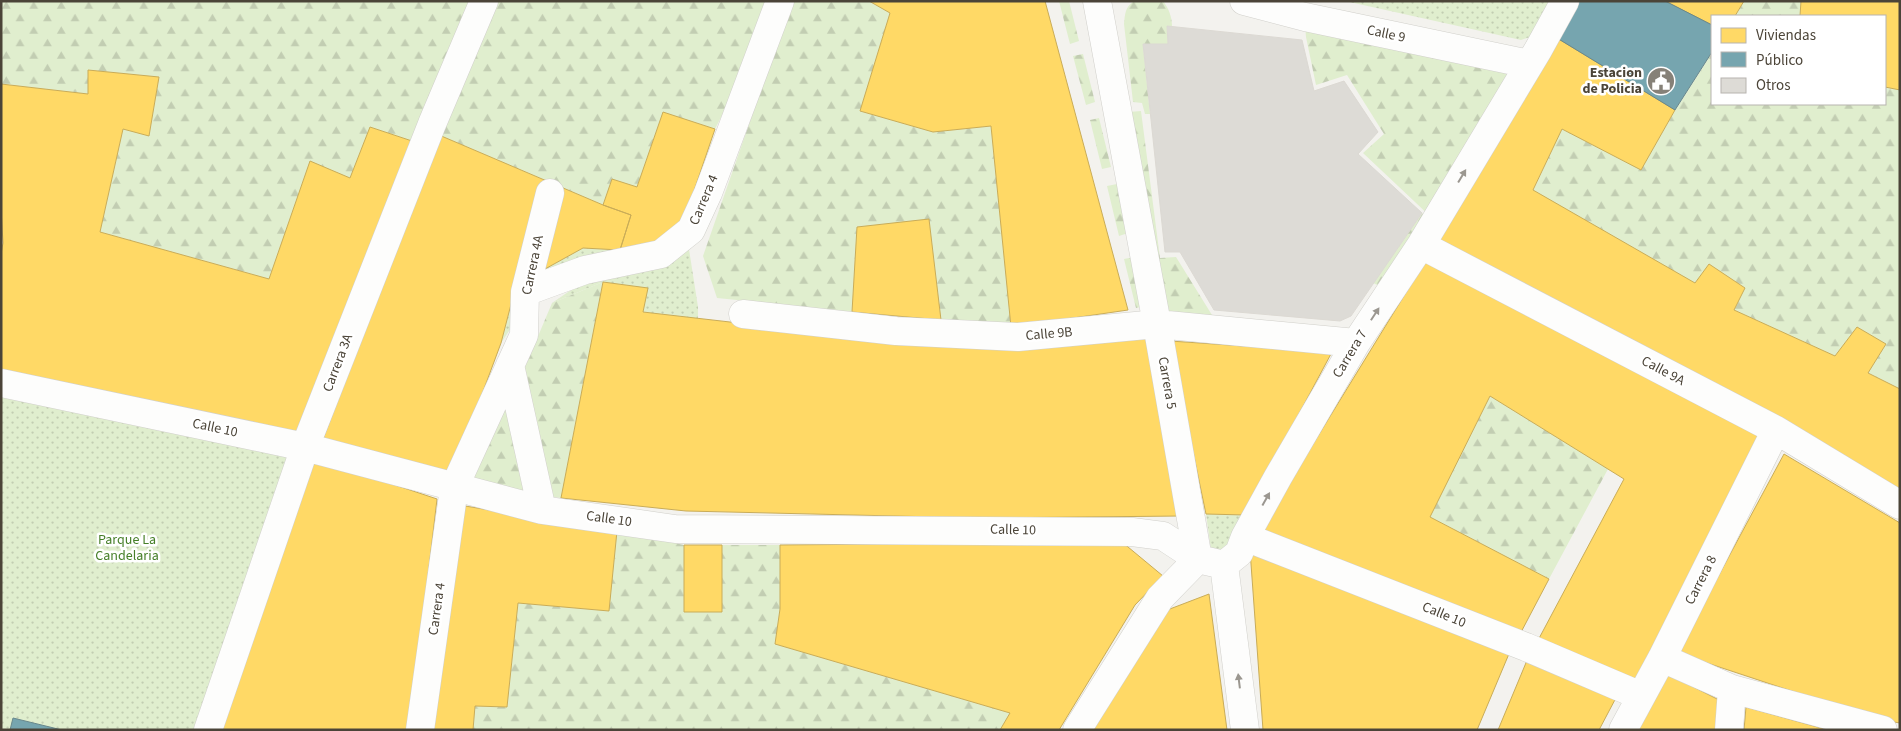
<svg xmlns="http://www.w3.org/2000/svg" width="1901" height="731" font-family="'Source Sans 3',sans-serif">
  <style>
    .green { fill: url(#green-dots) }
    .forest { fill: url(#forest-firs) }
    .homes { fill: #ffd966; stroke: #c9ac58 }
    .public { fill: #76a5af; stroke: #69888b }
    .building { fill: #dddbd6; stroke: #dcd9d3 }
    .lines { fill: none; stroke-linecap: round; stroke-linejoin: round }
    .minor-casing { stroke: #d1d0cb; stroke-width: 29 }
    .minor { stroke: #fdfdfc; stroke-width: 28 }
    .oneway { fill: #9b9790 }
    .labels { text-anchor: middle; dominant-baseline: central; stroke-width: 5; stroke-linejoin: round; paint-order: stroke }
    .street-label { font-size: 14px; fill: #4b4438; stroke: #fff }
    .poi-label { font-size: 14px; font-weight: bold; fill: #4b4438; stroke: #fff; text-anchor: end }
    .park-label { font-size: 14px; fill: #467f29; stroke: #fff }
  </style>
  <defs>
    <pattern id="green-dots" width="8" height="8" patternUnits="userSpaceOnUse" patternTransform="scale(1.25)"><rect width="8" height="8" fill="#e0eece"/><path d="M2 2h.1M6 6h.1" fill="none" stroke="#c2cdb2" stroke-width="1.8" stroke-linecap="round"/></pattern>
    <pattern id="forest-firs" width="22" height="20" patternUnits="userSpaceOnUse" patternTransform="scale(1.25)"><rect width="22" height="20" fill="#e0eece"/><path d="M5 1l3.5 6h-7zM16 11l3.5 6h-7z" fill="#c2cdb2"/></pattern>
  </defs>
  <rect width="100%" height="100%" fill="#f3f2ee"/>
  <path class="green" d="M 1345,1 L 1558,1 L 1542,33 L 1521,40 Z
    M 688,243 L 698,307 L 698,319 L 643,312 L 647,288 L 603,282 L 552,303 L 590,277 Z
    M 583,248 L 617,249 L 538,288 L 501,343 L 516,285 Z
    M 1,391 L 292,455 L 197,730 L 62,730 L 13,718 L 10,730 L 1,730 Z
    M 1206,514 L 1245,515 L 1234,549 L 1211,550 Z"/>
  <path class="forest" d="M 1,1 L 472,1 L 415,142 L 370,127 L 350,178 L 310,162 L 269,279 L 100,232 L 123,129 L 149,136 L 159,77 L 88,70 L 88,94 L 1,84 Z
    M 490,1 L 768,1 L 744,72 L 715,129 L 663,112 L 637,187 L 612,179 L 603,205 L 439,135 Z
    M 792,1 L 869,1 L 890,13 L 860,111 L 933,132 L 991,126 L 1011,327 L 941,320 L 929,220 L 857,227 L 852,312 L 717,298 L 703,256 Z
    M 1059,1 L 1069,1 L 1079,41 L 1070,44 Z
    M 1134,1 L 1163,1 C 1169,9 1172,17 1172,27 L 1167,27 L 1168,44 L 1143,45 L 1150,114 L 1145,114 L 1142,103 L 1133,102 L 1124,24 C 1125,14 1125,7 1134,1 Z
    M 1744,1 L 1801,1 L 1800,16 L 1735,16 Z
    M 1305,26 L 1514,68 L 1433,219 L 1363,153 L 1384,134 L 1347,75 L 1316,85 L 1306,37 Z
    M 1712,53 L 1712,104 L 1885,104 L 1885,67 L 1900,76 L 1900,389 L 1868,373 L 1886,344 L 1857,327 L 1835,356 L 1734,310 L 1745,288 L 1709,264 L 1695,283 L 1533,191 L 1562,129 L 1641,170 L 1673,114 Z
    M 1083,54 L 1095,102 L 1086,105 L 1073,56 Z
    M 1141,111 L 1160,258 L 1176,257 L 1212,315 L 1215,315 L 1214,328 L 1161,322 L 1129,112 Z
    M 1099,118 L 1111,167 L 1102,169 L 1090,120 Z
    M 1117,184 L 1128,233 L 1119,236 L 1107,186 Z
    M 1422,213 L 1431,220 L 1386,289 L 1373,283 Z
    M 1134,257 L 1145,306 L 1136,308 L 1124,259 Z
    M 603,282 L 561,498 L 545,496 L 523,372 L 552,303 Z
    M 508,392 L 529,494 L 471,483 Z
    M 1490,396 L 1608,469 L 1549,579 L 1430,517 Z
    M 617,531 L 684,545 L 722,612 L 722,545 L 780,545 L 780,609 L 775,644 L 1010,713 L 1000,730 L 473,730 L 475,706 L 507,707 L 518,603 L 609,611 Z"/>
  <path class="homes" d="M 869,1 L 1045,1 L 1128,310 L 1011,327 L 991,126 L 933,132 L 860,111 L 890,13 Z
    M 1665,1 L 1744,1 L 1735,16 L 1712,16 L 1712,25 Z
    M 1801,1 L 1900,1 L 1900,90 L 1885,87 L 1885,16 L 1800,16 Z
    M 1557,38 L 1675,110 L 1641,170 L 1562,129 L 1533,190 L 1695,283 L 1709,264 L 1745,288 L 1734,310 L 1835,356 L 1857,327 L 1886,344 L 1868,373 L 1900,389 L 1900,495 L 1433,241 Z
    M 88,70 L 159,77 L 149,136 L 123,129 L 100,232 L 269,279 L 310,161 L 350,178 L 370,127 L 415,142 L 299,436 L 1,370 L 1,254 L 3,243 L 1,209 L 1,84 L 88,94 Z
    M 663,112 L 715,129 L 681,229 L 634,254 L 620,250 L 631,215 L 603,205 L 612,179 L 637,187 Z
    M 439,135 L 603,205 L 631,215 L 620,250 L 583,248 L 516,285 L 501,343 L 452,475 L 323,439 Z
    M 929,219 L 941,320 L 852,312 L 857,227 Z
    M 1426,260 L 1760,434 L 1634,686 L 1536,644 L 1624,479 L 1490,396 L 1430,517 L 1549,579 L 1519,636 L 1259,532 Z
    M 603,282 L 648,288 L 643,312 L 895,341 L 1150,337 L 1181,516 L 979,518 L 686,511 L 561,498 Z
    M 1170,341 L 1332,352 L 1245,515 L 1206,514 Z
    M 1784,454 L 1900,523 L 1900,723 L 1876,719 L 1677,653 Z
    M 311,457 L 437,499 L 410,730 L 219,730 Z
    M 459,505 L 617,531 L 609,611 L 518,603 L 507,707 L 475,706 L 473,730 L 427,730 Z
    M 1122,542 L 1163,576 L 1135,605 L 1059,730 L 1000,730 L 1010,713 L 775,644 L 780,609 L 780,545 Z
    M 684,545 L 722,545 L 722,612 L 684,612 Z
    M 1250,550 L 1511,649 L 1477,730 L 1263,730 Z
    M 1209,594 L 1227,730 L 1090,730 L 1162,612 Z
    M 1528,658 L 1618,694 L 1599,730 L 1498,730 Z
    M 1668,674 L 1719,700 L 1716,730 L 1638,730 Z
    M 1746,707 L 1828,730 L 1744,730 Z"/>
  <path class="public" d="M 1577,1 L 1665,1 L 1712,25 L 1712,52 L 1675,110 L 1557,38 Z
    M 13,718 L 62,730 L 10,730 Z"/>
  <path class="building" d="M 1167,26 L 1302,40 L 1314,91 L 1344,81 L 1378,132 L 1358,154 L 1422,213 L 1351,316 L 1340,321 L 1214,310 L 1180,252 L 1165,252 L 1143,44 L 1168,44 Z"/>
  <g class="lines">
    <defs>
      <path id="minor" d="M 1244,1 L 1305,17 L 1529,64
        M 1421,245 L 1776,430 L 1900,505
        M 525,292 L 585,270 L 661,254 L 691,230 L 708,193 L 780,1
        M 743,314 L 896,331 L 1018,337 L 1157,324 L 1356,343
        M 510,365 L 542,510
        M 1,383 L 305,447 L 542,510 L 675,529 L 1132,532 L 1163,536 L 1198,559 L 1224,565
        M 1245,537 L 1526,647 L 1641,696
        M 1662,658 L 1732,689 L 1883,730
        M 208,730 L 305,447 L 432,124 L 484,1
        M 420,730 L 454,488 L 524,335 L 525,292 L 550,193
        M 1077,730 L 1160,598 L 1198,559 L 1157,324 L 1097,1
        M 1245,730 L 1224,565 L 1239,553 L 1245,537 L 1278,477 L 1356,343 L 1421,245 L 1538,50 L 1565,1
        M 1623,730 L 1662,658 L 1776,430
        M 1729,730 L 1732,689"/>
    </defs>
    <use href="#minor" class="minor-casing"/>
    <use href="#minor" class="minor"/>
  </g>
  <defs><path id="oneway-solid" d="M-6-.8H1V-3.2L6.5 0L1 3.2V.8H-6Z" transform="scale(1.25)"/></defs>
  <g class="oneway">
    <use href="#oneway-solid" transform="translate(1462 176) rotate(-59)"/>
    <use href="#oneway-solid" transform="translate(1375 314) rotate(-57)"/>
    <use href="#oneway-solid" transform="translate(1266 499) rotate(-61)"/>
    <use href="#oneway-solid" transform="translate(1239 681) rotate(-97)"/>
  </g>
  <defs>
    <symbol id="civic-disc" viewBox="-11 -11 22 22"><circle r="9.5" fill="#868178" stroke="#fff"/><path d="M-.6-6.5H3V-4.5H.6V-3L4-1V1h2V6H-6V1h2V-1L-.6-3ZM-1.2 2.5V6h2.4V2.5Z" fill="#fff"/></symbol>
  </defs>
  <g fill-rule="evenodd">
    <use href="#civic-disc" x="1645" y="65" width="32" height="32"/>
  </g>
  <g class="labels">
    <g class="street-label">
      <text transform="translate(1386 34) rotate(12)">Calle 9</text>
      <text transform="translate(704 200) rotate(-67)">Carrera 4</text>
      <text transform="translate(533 265) rotate(-78)">Carrera 4A</text>
      <text transform="translate(1049 334) rotate(-5)">Calle 9B</text>
      <text transform="translate(1350 354) rotate(-59)">Carrera 7</text>
      <text transform="translate(338 363) rotate(-69)">Carrera 3A</text>
      <text transform="translate(1663 371) rotate(28)">Calle 9A</text>
      <text transform="translate(1167 383) rotate(80)">Carrera 5</text>
      <text transform="translate(215 428) rotate(12)">Calle 10</text>
      <text transform="translate(609 519) rotate(8)">Calle 10</text>
      <text transform="translate(1013 530) rotate(1)">Calle 10</text>
      <text transform="translate(1701 580) rotate(-63)">Carrera 8</text>
      <text transform="translate(437 609) rotate(-82)">Carrera 4</text>
      <text transform="translate(1444 615) rotate(22)">Calle 10</text>
    </g>
    <g class="poi-label">
      <text x="1642" y="73">Estacion<tspan x="1642" dy="16">de Policia</tspan></text>
    </g>
    <g class="park-label">
      <text x="127" y="540">Parque La<tspan x="127" dy="16">Candelaria</tspan></text>
    </g>
  </g>
  <rect width="1901" height="731" fill="none" stroke="#4b4438" stroke-width="5"/>
  <rect x="1711" y="15" width="175" height="90" fill="#ffffff" stroke="#b7b4af"/>
  <rect x="1721" y="28" width="25" height="15" fill="#ffd966" stroke="#b7b4af"/>
  <text x="1756" y="40" font-size="15" fill="#4b4438">Viviendas</text>
  <rect x="1721" y="52" width="25" height="15" fill="#76a5af" stroke="#b7b4af"/>
  <text x="1756" y="65" font-size="15" fill="#4b4438">Público</text>
  <rect x="1721" y="78" width="25" height="15" fill="#dddbd6" stroke="#b7b4af"/>
  <text x="1756" y="90" font-size="15" fill="#4b4438">Otros</text>
</svg>
